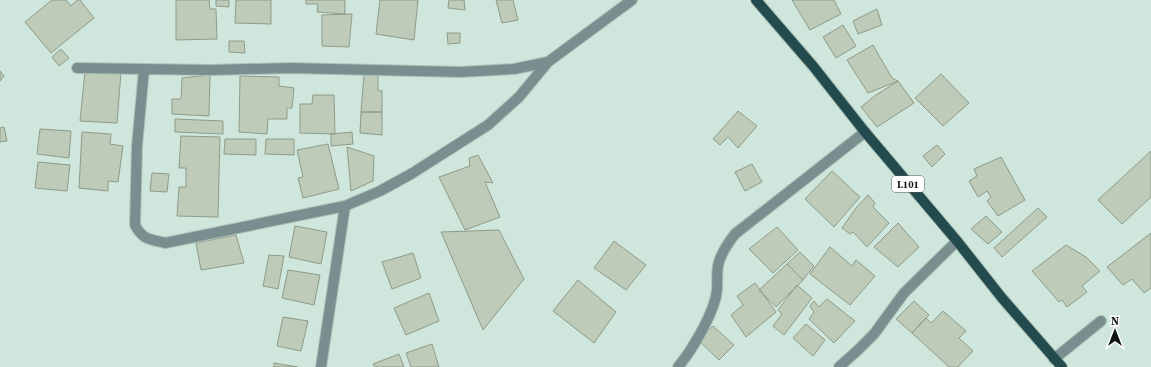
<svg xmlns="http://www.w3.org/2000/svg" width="1151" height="367" font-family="'Source Serif 4',serif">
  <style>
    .building { fill: #becbb8; stroke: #8f9b89 }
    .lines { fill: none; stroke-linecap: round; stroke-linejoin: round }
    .street-casing { stroke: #acc1b8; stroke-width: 12 }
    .primary-casing { stroke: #acc1b8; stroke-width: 12 }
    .street { stroke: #798e8e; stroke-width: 10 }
    .primary { stroke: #234b4d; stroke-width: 10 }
    .labels { text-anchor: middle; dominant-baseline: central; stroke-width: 3.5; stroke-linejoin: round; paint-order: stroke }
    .shield { fill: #fff; stroke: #575d5a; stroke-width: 1 }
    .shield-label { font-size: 10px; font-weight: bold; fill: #0f1714 }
  </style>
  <rect width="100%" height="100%" fill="#cee6dc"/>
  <path class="building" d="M 52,0 L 66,0 L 71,6 L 77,0 L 80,0 L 94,18 L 51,53 L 25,22 Z
    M 176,0 L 209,0 L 210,9 L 216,9 L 217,39 L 176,40 Z
    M 216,0 L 229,0 L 229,7 L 216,6 Z
    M 236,0 L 271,0 L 271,24 L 235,23 Z
    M 306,0 L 345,0 L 345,14 L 317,12 L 318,4 L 306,4 Z
    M 380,0 L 418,0 L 414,40 L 376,34 Z
    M 449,0 L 464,0 L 465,10 L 448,8 Z
    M 496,0 L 513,0 L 518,20 L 502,23 Z
    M 792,0 L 834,0 L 841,14 L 810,30 Z
    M 877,9 L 882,25 L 858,34 L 853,21 Z
    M 352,14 L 349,47 L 322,46 L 322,15 Z
    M 843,25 L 856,46 L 836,58 L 823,37 Z
    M 447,33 L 460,33 L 460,43 L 448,44 Z
    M 229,41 L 244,41 L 245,53 L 229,52 Z
    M 873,45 L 892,78 L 898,81 L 868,93 L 847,60 Z
    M 61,49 L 69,58 L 59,66 L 52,57 Z
    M 0,71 L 4,76 L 0,81 Z
    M 85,71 L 121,72 L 117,123 L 80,121 Z
    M 364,74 L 378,74 L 378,90 L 382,91 L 382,112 L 361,112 Z
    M 941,74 L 969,103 L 943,126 L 915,98 Z
    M 210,75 L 209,116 L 172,114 L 172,99 L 181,99 L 182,78 Z
    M 240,76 L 279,77 L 279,86 L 294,88 L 292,108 L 287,108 L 287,119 L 268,119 L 267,134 L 239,132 Z
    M 898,81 L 914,103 L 877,127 L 861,107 L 876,95 Z
    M 313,95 L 334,95 L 335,134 L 300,133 L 300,104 L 312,104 Z
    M 738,111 L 757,126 L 738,148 L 728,137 L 720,145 L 713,139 Z
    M 361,112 L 382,112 L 382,135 L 360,133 Z
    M 175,119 L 223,121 L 223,134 L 175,132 Z
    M 4,127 L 7,141 L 0,142 L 0,128 Z
    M 40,129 L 71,131 L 69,158 L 37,154 Z
    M 82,132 L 111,134 L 110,144 L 123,146 L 118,182 L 108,181 L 108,191 L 79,188 Z
    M 352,132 L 353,144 L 331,146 L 331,134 Z
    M 181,136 L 220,137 L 218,217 L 177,216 L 179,187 L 186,187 L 186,168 L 179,168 Z
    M 225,139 L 256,139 L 256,155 L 224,154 Z
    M 266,139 L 294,139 L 294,155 L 265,154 Z
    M 328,144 L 339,189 L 303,198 L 298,178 L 303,177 L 297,150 Z
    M 937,145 L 945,154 L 932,167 L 923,156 Z
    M 347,147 L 374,156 L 373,181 L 351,191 Z
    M 1151,151 L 1151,197 L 1122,224 L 1098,200 Z
    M 478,155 L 493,183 L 485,182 L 500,217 L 465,230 L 439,177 L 470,166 L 469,158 Z
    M 1001,157 L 1025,200 L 998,216 L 987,201 L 991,197 L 987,191 L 978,197 L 969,181 L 977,176 L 974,169 Z
    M 38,162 L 70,165 L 67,191 L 35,188 Z
    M 752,164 L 762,182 L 745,191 L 735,172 Z
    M 832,171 L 860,197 L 834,227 L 805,199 Z
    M 152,173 L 169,174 L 167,192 L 150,191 Z
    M 868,195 L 875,203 L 873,207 L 889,223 L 867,247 L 853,232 L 850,234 L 842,228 L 856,208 Z
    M 1038,208 L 1047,217 L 1002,257 L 994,248 Z
    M 986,216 L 1002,232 L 988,244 L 971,229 Z
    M 898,223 L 919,247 L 898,267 L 874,247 Z
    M 295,226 L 327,232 L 321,264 L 289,257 Z
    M 777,227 L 798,250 L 773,273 L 749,249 Z
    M 499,230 L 524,279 L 483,330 L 441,232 Z
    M 1151,233 L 1151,288 L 1144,293 L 1132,279 L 1123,285 L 1107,267 Z
    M 236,235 L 244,263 L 201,270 L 196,243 Z
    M 614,241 L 646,265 L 626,290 L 594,268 Z
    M 1066,245 L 1086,257 L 1100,271 L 1082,286 L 1087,292 L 1067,307 L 1062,300 L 1059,302 L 1032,271 Z
    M 830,247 L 852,266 L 856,260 L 875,276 L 850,305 L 810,274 Z
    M 800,252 L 814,266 L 803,280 L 787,264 Z
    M 413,253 L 421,278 L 392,289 L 382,262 Z
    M 269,255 L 284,256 L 278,289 L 263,286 Z
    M 787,264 L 803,280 L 776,307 L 759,290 Z
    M 288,270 L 320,275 L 314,305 L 282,298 Z
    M 578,280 L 616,312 L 594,343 L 553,311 Z
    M 755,283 L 776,312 L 746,337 L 731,315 L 743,305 L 737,296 Z
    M 797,285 L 812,298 L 784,335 L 773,326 L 782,314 L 778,310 Z
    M 429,293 L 439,321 L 406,335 L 394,308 Z
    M 827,299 L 855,321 L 834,343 L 809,319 L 814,312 L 810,306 L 814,301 L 819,307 Z
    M 914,301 L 929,315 L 912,333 L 896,319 Z
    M 943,311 L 966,331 L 959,338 L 973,351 L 958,367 L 949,367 L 912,333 L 926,318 L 931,323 Z
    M 283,317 L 308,321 L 301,351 L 277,346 Z
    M 806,324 L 825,340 L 813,356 L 793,338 Z
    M 713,326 L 734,345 L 719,360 L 698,340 Z
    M 432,344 L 439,367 L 411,367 L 406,353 Z
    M 399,354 L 404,367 L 375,367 L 373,364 Z
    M 274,363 L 298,367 L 274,367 Z"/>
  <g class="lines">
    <defs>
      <path id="street" d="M 77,68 L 210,70 L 290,68 L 460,72 L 514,69 L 548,62 L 632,0
        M 144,69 L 137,146 L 135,225 C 143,240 149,239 165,243 L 345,206 L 380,191 L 411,174 L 488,125 L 519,97 L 548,62
        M 1054,359 L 1101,321
        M 321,367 L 345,206
        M 678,367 C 692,350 709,321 715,300 C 719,289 716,277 718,266 C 720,254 728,243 735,234 L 865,132
        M 839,367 L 858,350 L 874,334 L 904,293 L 957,241"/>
      <path id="primary" d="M 756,0 L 813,66 L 865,132 L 957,241 L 1002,298 L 1062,367"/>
    </defs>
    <use href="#street" class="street-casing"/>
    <use href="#primary" class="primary-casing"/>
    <use href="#street" class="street"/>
    <use href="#primary" class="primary"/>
  </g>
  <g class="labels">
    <rect class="shield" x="892" y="176" width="32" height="16" rx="3"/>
    <g class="shield-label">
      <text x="908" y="184">L101</text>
    </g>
  </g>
  <g transform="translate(1115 331)" stroke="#ffffff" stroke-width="3" paint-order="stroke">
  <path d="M0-3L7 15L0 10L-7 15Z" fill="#0f1714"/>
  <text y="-6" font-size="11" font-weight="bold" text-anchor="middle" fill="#0f1714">N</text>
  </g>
</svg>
